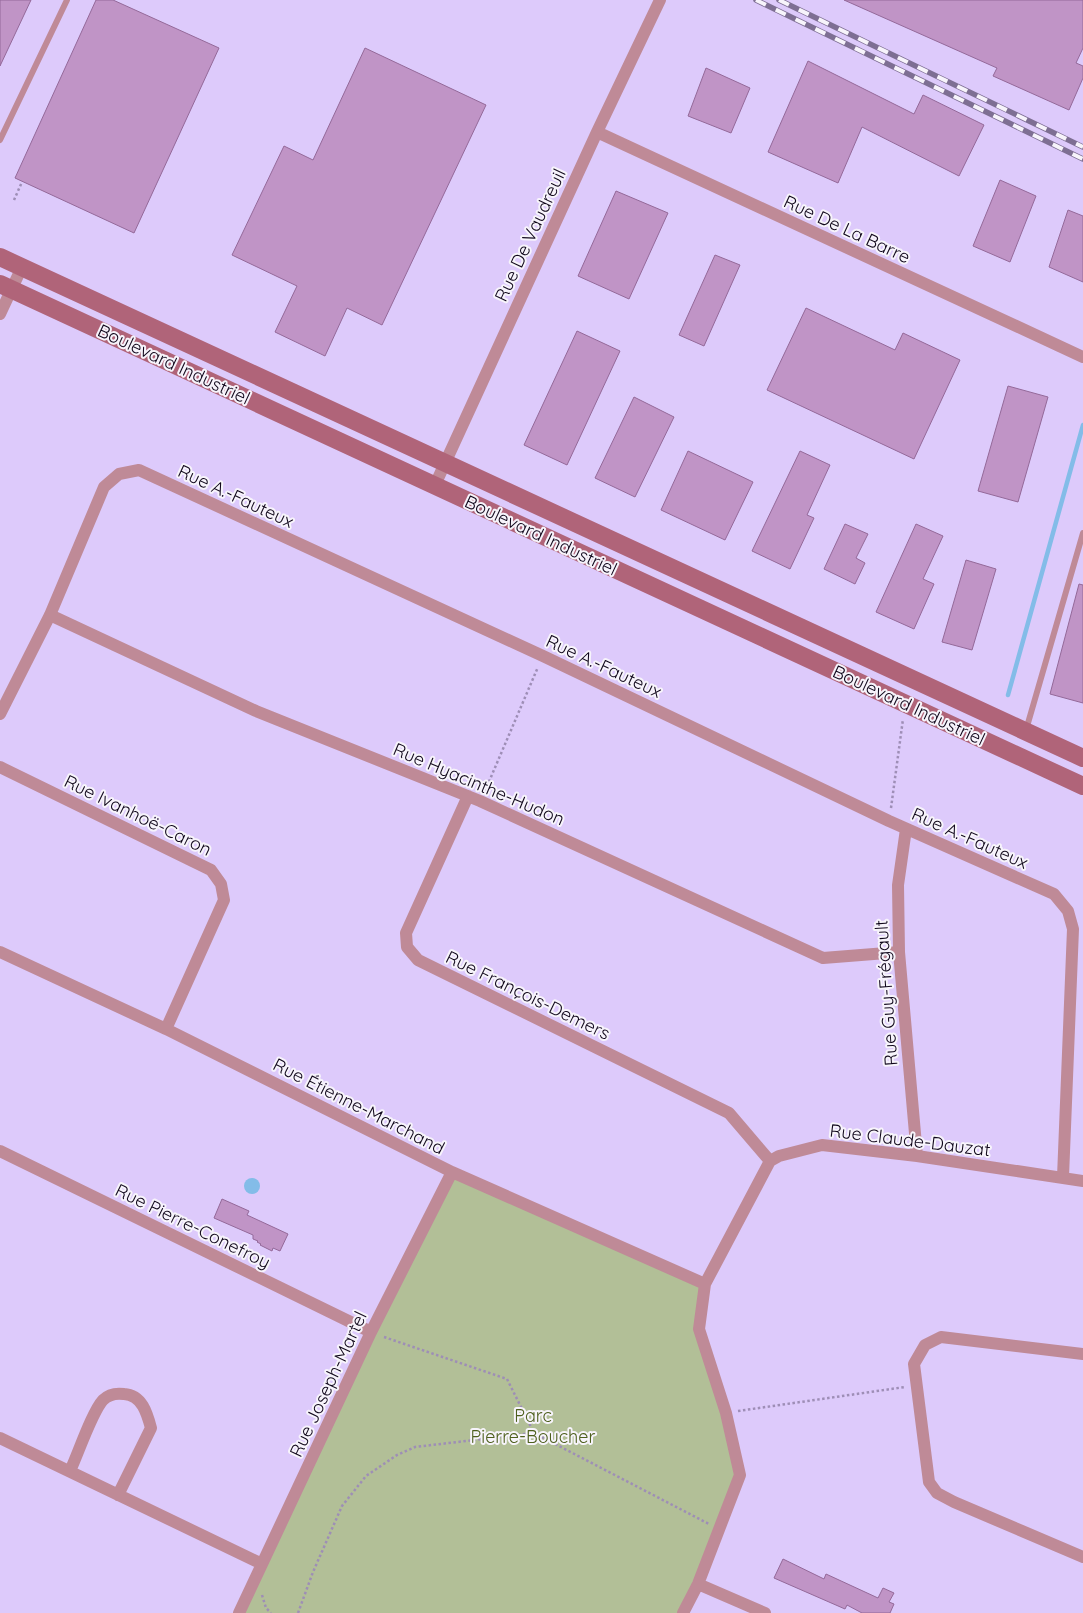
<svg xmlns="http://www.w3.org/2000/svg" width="1083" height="1613" font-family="Quicksand,sans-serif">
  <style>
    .green { fill: #b2bf97 }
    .water { fill: #83bce8 }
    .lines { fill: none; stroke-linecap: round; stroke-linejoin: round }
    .stream { stroke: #83bce8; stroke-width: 4.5 }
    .building { fill: #c094c6; stroke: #946999 }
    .path { stroke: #9e8eb6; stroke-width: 2.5; stroke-dasharray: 2.5 2.5; stroke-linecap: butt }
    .lane { stroke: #bf8a97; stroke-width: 6 }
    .street { stroke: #bf8a97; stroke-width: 12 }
    .secondary { stroke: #b06479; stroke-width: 18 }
    .rail-casing { stroke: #7e6f93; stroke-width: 5.5 }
    .rail { stroke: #f7f4fb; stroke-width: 4; stroke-dasharray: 11; stroke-linecap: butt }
    .labels { text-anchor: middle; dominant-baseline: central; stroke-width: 4; stroke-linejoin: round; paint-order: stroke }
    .street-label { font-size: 18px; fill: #0f061a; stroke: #f7f4fb }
    .park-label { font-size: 18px; fill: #4d5f1c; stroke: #f7f4fb }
  </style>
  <rect width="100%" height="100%" fill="#ddcafb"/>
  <path class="green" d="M 452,1172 L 705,1284 L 699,1329 L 740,1475 L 683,1613 L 239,1613 Z"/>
  <path class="water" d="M244 1186a8 8 0 1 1 16 0a8 8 0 1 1-16 0Z"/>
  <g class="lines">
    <path class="stream" d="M 1008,695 L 1083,425"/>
  </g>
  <path class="building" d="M 0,0 L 31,0 L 0,66 Z
    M 96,0 L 113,0 L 219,48 L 134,233 L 15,178 Z
    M 844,0 L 1083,0 L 1083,48 L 1076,63 L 1083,66 L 1083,78 L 1069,110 L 993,76 L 997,68 Z
    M 365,48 L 486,105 L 382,325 L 347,308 L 325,356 L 275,332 L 297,286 L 232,255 L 284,146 L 313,160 Z
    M 808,61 L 914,114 L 923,95 L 984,125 L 959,176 L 862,127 L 838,183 L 768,152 Z
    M 706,68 L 750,88 L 731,133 L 688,116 Z
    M 1000,180 L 1036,196 L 1010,262 L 973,246 Z
    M 616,191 L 668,213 L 629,299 L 578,276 Z
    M 1068,210 L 1083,216 L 1083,282 L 1049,267 Z
    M 715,255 L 740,265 L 704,346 L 679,335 Z
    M 806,308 L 895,350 L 903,333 L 960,360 L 914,459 L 767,390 Z
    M 577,331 L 620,351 L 567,465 L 524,445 Z
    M 1008,386 L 1048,397 L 1018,502 L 978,491 Z
    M 634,397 L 674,417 L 635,497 L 595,478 Z
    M 688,451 L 753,482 L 725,540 L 661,510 Z
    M 800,451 L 830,465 L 807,515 L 814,518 L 790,569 L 752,551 Z
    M 845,524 L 868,534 L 856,558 L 865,563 L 855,584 L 824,569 Z
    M 916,524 L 943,536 L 923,579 L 934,584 L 914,629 L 876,612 Z
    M 966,560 L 996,569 L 972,650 L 942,642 Z
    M 1079,584 L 1083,585 L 1083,703 L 1050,694 Z
    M 222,1199 L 249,1211 L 247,1215 L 288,1234 L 280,1251 L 273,1248 L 272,1251 L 260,1245 L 261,1244 L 257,1242 L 258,1241 L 253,1239 L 253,1235 L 214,1218 Z
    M 783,1559 L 824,1579 L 826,1574 L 878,1598 L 883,1588 L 894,1593 L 889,1602 L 894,1604 L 890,1613 L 862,1613 L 847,1605 L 845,1609 L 774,1578 Z"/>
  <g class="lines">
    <path class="path" d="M 14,200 L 22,182
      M 485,791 L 538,667
      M 891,808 L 903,719
      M 384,1337 L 507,1379 L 534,1433
      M 738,1411 L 905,1387
      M 262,1595 L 266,1608 L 271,1613
      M 298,1613 L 313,1572 L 342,1506 L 366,1476 L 397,1455 L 415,1447 L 534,1433 L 709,1524"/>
    <path class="lane" d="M 0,140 L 67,0
      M 1026,730 L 1083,533"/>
    <path class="street" d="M 597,132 L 1083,357
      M 0,314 L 22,267
      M 435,485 L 597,132 L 660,0
      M 50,615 L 256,711 L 480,801 L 823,958 L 899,952
      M 0,714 L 50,615 L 104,487 L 119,474 L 139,470 L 543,656 L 889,821 L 1054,894 L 1068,911 L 1073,929 L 1063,1177
      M 0,767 L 211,870 L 221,884 L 224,900 L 166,1029
      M 468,796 L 406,933 L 407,947 L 418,960 L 729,1113 L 770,1161
      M 906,829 L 898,885 L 899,952 L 917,1156
      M 0,952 L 166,1029 L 452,1172 L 705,1284
      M 0,1151 L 371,1332
      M 1083,1354 L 941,1337 L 925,1345 L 914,1364 L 929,1482 L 937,1493 L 954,1502 L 1083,1557
      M 0,1438 L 262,1564
      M 70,1471 C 78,1454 92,1412 103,1400 C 109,1394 117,1393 124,1394 C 142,1395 147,1413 151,1428 L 118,1495
      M 698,1584 L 765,1613
      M 239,1613 L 371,1332 L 452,1172
      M 683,1613 L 698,1584 L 740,1475 L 726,1413 L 699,1329 L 705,1284 L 770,1161 L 779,1156 L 822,1145 L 917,1156 L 1083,1181"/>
    <path class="secondary" d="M 0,257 L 1083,758
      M 0,284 L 1083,786"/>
    <defs>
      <path id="rail" d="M 756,0 L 1083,159
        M 779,0 L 1083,147"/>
    </defs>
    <use href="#rail" class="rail-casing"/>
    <use href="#rail" class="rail"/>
  </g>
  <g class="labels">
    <g class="street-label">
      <text transform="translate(847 229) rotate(25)">Rue De La Barre</text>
      <text transform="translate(530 235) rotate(-65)">Rue De Vaudreuil</text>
      <text transform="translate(174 364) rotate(25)">Boulevard Industriel</text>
      <text transform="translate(236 496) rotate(25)">Rue A.-Fauteux</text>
      <text transform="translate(541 535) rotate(25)">Boulevard Industriel</text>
      <text transform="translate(604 666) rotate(25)">Rue A.-Fauteux</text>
      <text transform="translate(909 705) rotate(25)">Boulevard Industriel</text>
      <text transform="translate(479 784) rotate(23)">Rue Hyacinthe-Hudon</text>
      <text transform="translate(138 815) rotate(26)">Rue Ivanhoë-Caron</text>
      <text transform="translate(970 838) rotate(24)">Rue A.-Fauteux</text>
      <text transform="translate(886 993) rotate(-94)">Rue Guy-Frégault</text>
      <text transform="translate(528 995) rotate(26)">Rue François-Demers</text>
      <text transform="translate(359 1106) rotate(27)">Rue Étienne-Marchand</text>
      <text transform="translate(910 1140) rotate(7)">Rue Claude-Dauzat</text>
      <text transform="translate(193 1226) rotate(26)">Rue Pierre-Conefroy</text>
      <text transform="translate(328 1384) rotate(-65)">Rue Joseph-Martel</text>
    </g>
    <g class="park-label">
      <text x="533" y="1415">Parc<tspan x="533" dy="21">Pierre-Boucher</tspan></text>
    </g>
  </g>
</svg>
